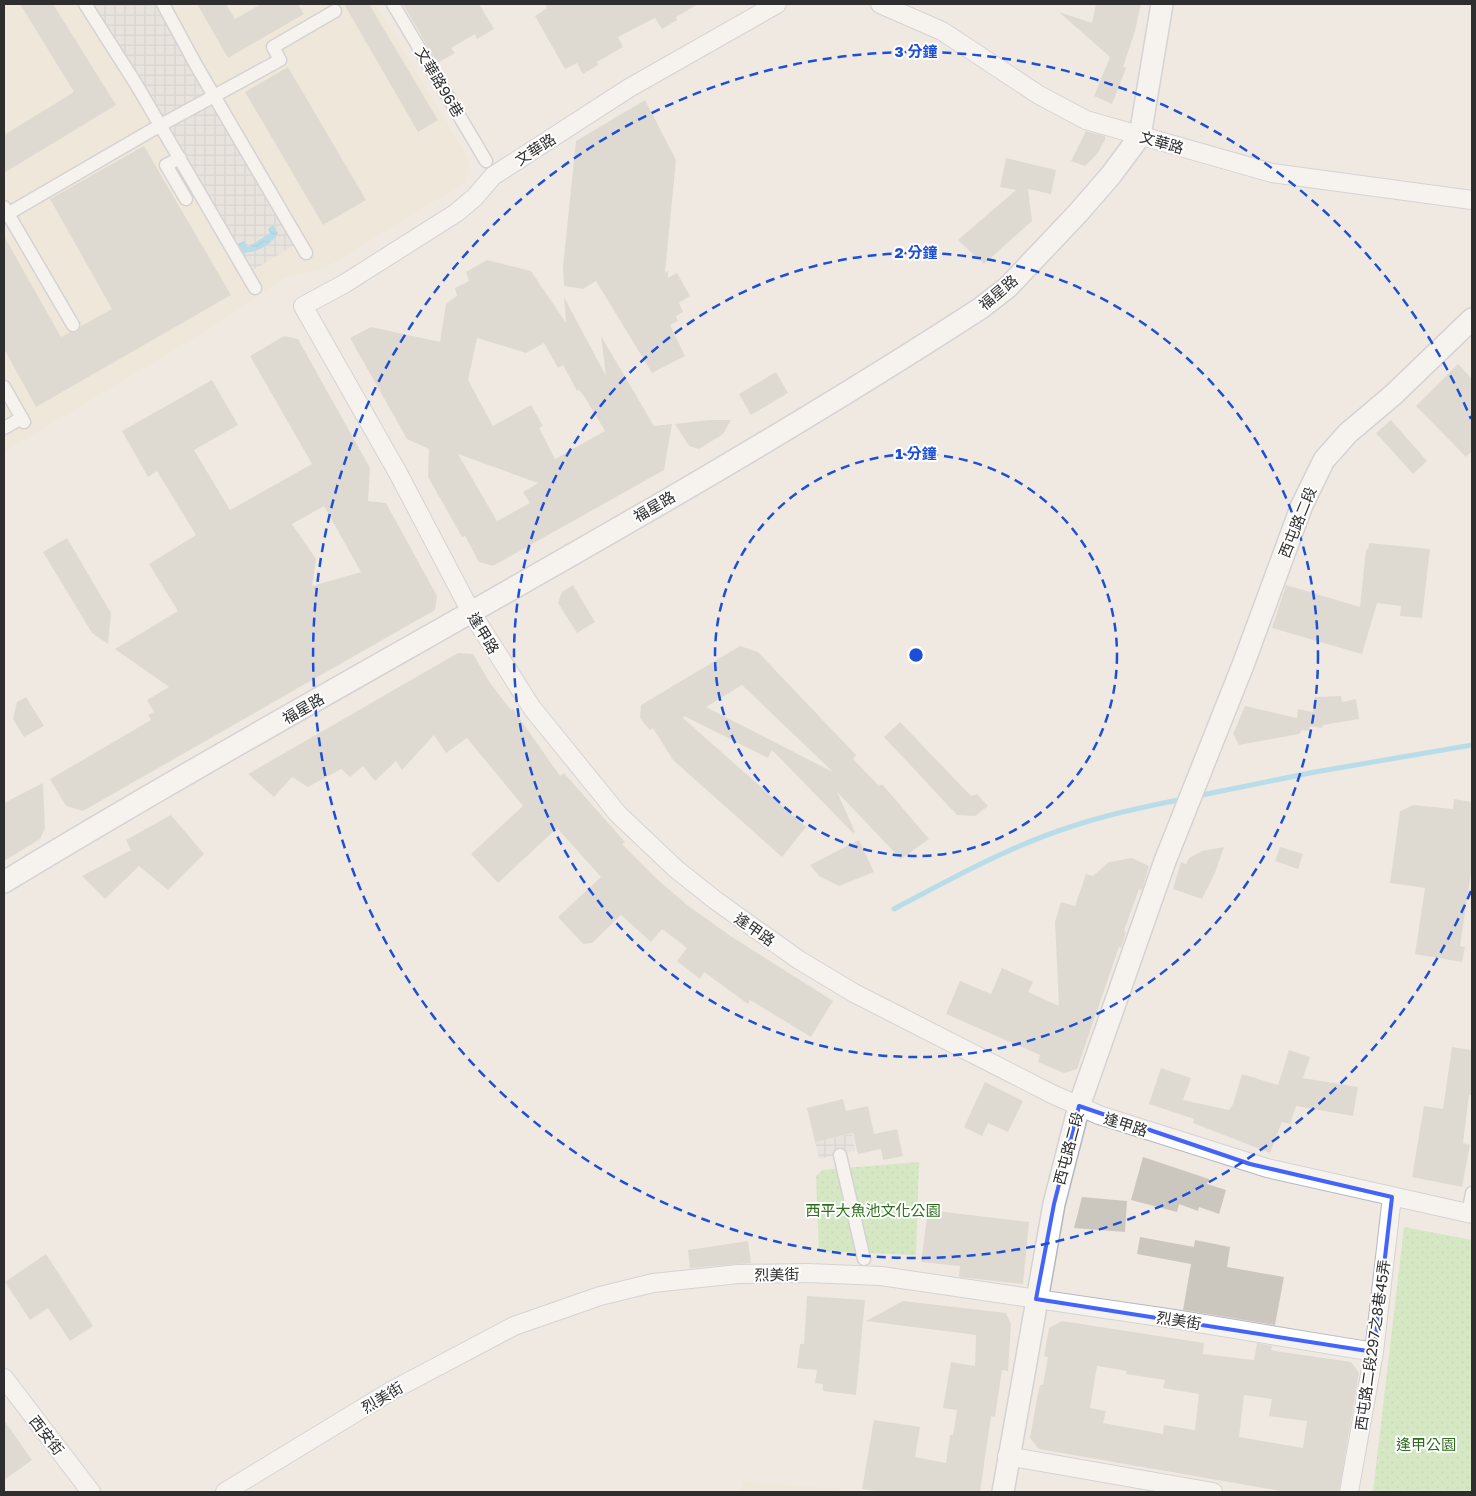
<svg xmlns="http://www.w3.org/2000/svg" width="1476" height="1496" font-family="'Golos Text','Noto Sans TC',sans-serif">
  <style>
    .education { fill: #f0e6d1 }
    .park { fill: url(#park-dots) }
    .plaza { fill: url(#plaza-grid) }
    .water { fill: url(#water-waves) }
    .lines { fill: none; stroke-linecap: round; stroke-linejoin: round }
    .stream { stroke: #75cff0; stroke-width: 5 }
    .building { fill: #cbc7bf; fill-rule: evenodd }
    .pedestrian-casing { stroke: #b4b7c1; stroke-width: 15 }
    .minor-casing { stroke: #b4b7c1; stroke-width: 20 }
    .tertiary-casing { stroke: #b4b7c1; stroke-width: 24 }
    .pedestrian { stroke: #fff; stroke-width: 12 }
    .minor { stroke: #fff; stroke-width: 18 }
    .tertiary { stroke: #fff; stroke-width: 21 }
    .marked { fill: none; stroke: #4264fb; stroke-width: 4; stroke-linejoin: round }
    .ring { fill: none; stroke: #1d4ed8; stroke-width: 2.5; stroke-dasharray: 9 6 }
    .labels { text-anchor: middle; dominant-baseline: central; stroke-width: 4; stroke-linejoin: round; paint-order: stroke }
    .street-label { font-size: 15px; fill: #2e2e2e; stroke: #fff }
    .park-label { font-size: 15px; fill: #2c6e1b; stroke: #fff }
    .centre { fill: #1d4ed8; stroke: #fff; stroke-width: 2.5 }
    .ring-label { font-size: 15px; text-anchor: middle; font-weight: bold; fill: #1d4ed8; stroke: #fff; stroke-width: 4; stroke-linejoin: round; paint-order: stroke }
  </style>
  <defs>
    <pattern id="park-dots" width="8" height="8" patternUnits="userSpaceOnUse" patternTransform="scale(1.25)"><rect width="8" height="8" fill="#b6e59e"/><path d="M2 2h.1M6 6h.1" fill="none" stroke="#9dc588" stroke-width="1.8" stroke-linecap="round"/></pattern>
    <pattern id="plaza-grid" width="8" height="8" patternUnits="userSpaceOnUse" patternTransform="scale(1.25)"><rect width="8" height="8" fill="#dfdcd8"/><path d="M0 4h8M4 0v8" fill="none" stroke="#c0bdba"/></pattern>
    <pattern id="water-waves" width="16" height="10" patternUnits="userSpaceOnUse" patternTransform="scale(1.25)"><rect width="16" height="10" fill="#75cff0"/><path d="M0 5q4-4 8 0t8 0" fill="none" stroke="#66b2ce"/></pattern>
  </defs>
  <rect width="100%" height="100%" fill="#efe9e1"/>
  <path class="education" d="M 4,4 L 376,4 L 470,161 L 466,182 L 329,266 L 284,278 L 214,326 L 4,452 Z
    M 743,1481 L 863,1491 L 740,1492 Z"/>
  <path class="park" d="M 919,1162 L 916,1255 L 819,1251 L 816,1176 L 822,1170 Z
    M 1404,1227 L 1472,1240 L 1472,1492 L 1373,1492 Z"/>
  <path class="plaza" d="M 85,4 L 158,4 L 293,246 L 248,273 Z
    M 852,1134 L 855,1151 L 819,1159 L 815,1141 Z"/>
  <path class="water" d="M 273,225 L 278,233 C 270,246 258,252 243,253 L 238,244 L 244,241 L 248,247 L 270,233 L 268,229 Z"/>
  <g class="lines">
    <path class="stream" d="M 1197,796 L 1315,772 L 1472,745
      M 894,909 C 952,878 1010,846 1073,826 C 1109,814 1147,806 1184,799"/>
  </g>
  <path class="building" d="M 20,4 L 53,4 L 116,105 L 4,173 L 4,135 L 74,92 Z
    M 197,4 L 226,4 L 235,19 L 261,4 L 298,4 L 304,14 L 228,58 Z
    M 344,4 L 369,4 L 438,120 L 418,132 Z
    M 403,4 L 479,4 L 494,29 L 477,39 L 475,34 L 451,48 L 455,53 L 437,63 Z
    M 545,4 L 698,4 L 676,17 L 677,20 L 662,29 L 655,18 L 618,37 L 623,47 L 597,62 L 598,65 L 583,74 L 577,63 L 565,69 L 535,16 L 547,8 Z
    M 1096,4 L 1141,4 L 1135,31 L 1123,67 L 1126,68 L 1112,104 L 1094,96 L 1110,57 L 1059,12 L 1092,23 Z
    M 288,67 L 366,200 L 323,225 L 245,92 Z
    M 645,100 L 676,160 L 665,272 L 668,271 L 668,278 L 677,273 L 690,296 L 679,303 L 683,312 L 676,316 L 678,321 L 670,325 L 685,356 L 652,373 L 596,281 L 583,289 L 564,286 L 563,267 L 576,141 Z
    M 1086,131 L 1105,136 L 1105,140 L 1097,154 L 1085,166 L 1071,161 Z
    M 144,146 L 231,295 L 36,407 L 4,349 L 4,236 L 61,337 L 70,332 L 77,332 L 81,326 L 112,309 L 50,199 Z
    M 1006,158 L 1056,170 L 1051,194 L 1028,189 L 1032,221 L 984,264 L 958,240 L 1016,190 L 1000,187 Z
    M 487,260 L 531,271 L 566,323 L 564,297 L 606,376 L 601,336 L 654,426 L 672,424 L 664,470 L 493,566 L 479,562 L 465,536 L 462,537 L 428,477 L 429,449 L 407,439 L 350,338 L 371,327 L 440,342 L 446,304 L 457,296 L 455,288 L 469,281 L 466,272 ZM 477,338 L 526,353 L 544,343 L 558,368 L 563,365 L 577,391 L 579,390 L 584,396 L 605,431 L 555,459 L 539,428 L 543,426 L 531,405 L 493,426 L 468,380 ZM 458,454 L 538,483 L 523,492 L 530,503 L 497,521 Z
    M 284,336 L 298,339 L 370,468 L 368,501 L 386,503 L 437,596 L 435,610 L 83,811 L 66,806 L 50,779 L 151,720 L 148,715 L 154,712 L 147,700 L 169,687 L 115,649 L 178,611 L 149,564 L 196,535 L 157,471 L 148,477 L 122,431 L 212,380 L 238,425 L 194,450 L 230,510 L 312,464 L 250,356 ZM 324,506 L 361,572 L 312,586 L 316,559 L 292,524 Z
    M 1458,364 L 1472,379 L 1472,451 L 1466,457 L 1416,406 Z
    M 776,372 L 788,393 L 751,415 L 739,394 Z
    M 709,420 L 731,420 L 723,434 L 699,449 L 689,446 L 675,424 Z
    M 1391,420 L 1427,461 L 1413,474 L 1376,433 Z
    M 67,538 L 111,613 L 108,644 L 92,633 L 43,552 Z
    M 1369,543 L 1430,549 L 1422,618 L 1400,616 L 1401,606 L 1377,603 L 1362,654 L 1272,628 L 1286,585 L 1360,607 L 1366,549 L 1368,550 Z
    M 573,585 L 595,622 L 577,633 L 558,603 L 562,592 Z
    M 740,646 L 758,652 L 856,755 L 853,759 L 879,786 L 882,784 L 929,839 L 901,859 L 837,792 L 855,832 L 853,833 L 772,750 L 768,758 L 684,716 L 683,718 L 806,827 L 782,857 L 673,760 L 653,728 L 650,730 L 640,718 L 641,705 ZM 742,685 L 833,772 L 706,707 Z
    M 458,653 L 473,654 L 490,683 L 511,710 L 513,709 L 560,776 L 564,773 L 625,842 L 622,844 L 658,880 L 686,904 L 729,935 L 833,1001 L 811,1037 L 750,1000 L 748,1004 L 704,972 L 700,979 L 677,961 L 687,948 L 662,929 L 651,942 L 621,915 L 592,943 L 583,944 L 558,917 L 601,877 L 557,828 L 498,883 L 471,854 L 523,806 L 467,738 L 446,753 L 434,735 L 402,770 L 396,761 L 375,781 L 363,766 L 350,777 L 341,769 L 308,787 L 292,777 L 274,797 L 248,774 Z
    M 1341,696 L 1342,702 L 1356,699 L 1359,719 L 1323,725 L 1322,728 L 1310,726 L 1308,731 L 1302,730 L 1299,734 L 1239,745 L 1233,734 L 1245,706 L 1297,718 L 1298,709 L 1313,712 L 1315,697 Z
    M 26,697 L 44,726 L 24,737 L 13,719 L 17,702 Z
    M 900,722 L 971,796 L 977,794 L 988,806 L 975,816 L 957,815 L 884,737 Z
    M 43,783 L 45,828 L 40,839 L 4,861 L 4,803 Z
    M 1454,799 L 1472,802 L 1472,866 L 1460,946 L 1465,947 L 1462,962 L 1415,954 L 1425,888 L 1390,883 L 1400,811 L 1414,805 L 1453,809 Z
    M 171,815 L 204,854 L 168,890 L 139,866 L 105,899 L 82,876 L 131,850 L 126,840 Z
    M 859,840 L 874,872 L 839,886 L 819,876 L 810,865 Z
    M 1224,847 L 1215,873 L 1202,899 L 1173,889 L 1181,862 L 1186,864 L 1189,858 L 1202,851 Z
    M 1280,847 L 1303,854 L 1298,869 L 1275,861 Z
    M 1132,858 L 1149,866 L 1142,890 L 1139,889 L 1124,931 L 1126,932 L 1124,939 L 1121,948 L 1119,947 L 1077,1069 L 1064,1073 L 1038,1062 L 1040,1055 L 946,1014 L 960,981 L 991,994 L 1002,968 L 1033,982 L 1028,992 L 1059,1006 L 1055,922 L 1061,902 L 1075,906 L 1086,874 L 1093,876 L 1109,862 Z
    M 1452,1047 L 1472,1050 L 1472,1095 L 1469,1095 L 1463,1143 L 1470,1145 L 1462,1187 L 1412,1177 L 1424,1106 L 1443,1109 Z
    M 1289,1050 L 1310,1057 L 1303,1078 L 1358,1087 L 1353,1116 L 1296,1106 L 1290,1124 L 1282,1122 L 1270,1153 L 1193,1123 L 1194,1119 L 1149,1104 L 1161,1068 L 1191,1078 L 1183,1100 L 1229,1110 L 1233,1104 L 1242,1074 L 1278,1085 Z
    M 985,1082 L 1023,1101 L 1008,1132 L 988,1123 L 982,1136 L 964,1127 Z
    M 843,1099 L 846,1111 L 868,1106 L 874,1134 L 897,1129 L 903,1156 L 883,1160 L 881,1149 L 858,1154 L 853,1133 L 815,1142 L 807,1108 Z
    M 1143,1157 L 1209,1179 L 1207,1184 L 1226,1190 L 1219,1214 L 1199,1207 L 1198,1211 L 1179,1204 L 1177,1212 L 1131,1200 Z
    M 1082,1197 L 1127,1201 L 1125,1232 L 1074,1228 Z
    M 928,1210 L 1029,1222 L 1023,1284 L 959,1277 L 960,1266 L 921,1262 Z
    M 1140,1237 L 1194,1247 L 1195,1240 L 1230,1247 L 1227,1267 L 1284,1277 L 1275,1325 L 1183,1310 L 1191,1264 L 1137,1254 Z
    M 748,1241 L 751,1263 L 690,1268 L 688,1250 Z
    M 46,1254 L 93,1326 L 70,1341 L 48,1308 L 30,1320 L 5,1282 Z
    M 807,1296 L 865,1300 L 856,1395 L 823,1391 L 823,1384 L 815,1383 L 817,1370 L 797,1368 L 800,1344 L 804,1344 Z
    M 903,1301 L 1006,1313 L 1011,1324 L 1008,1371 L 1002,1370 L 995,1417 L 991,1416 L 980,1492 L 882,1492 L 862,1489 L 874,1420 L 920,1427 L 915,1457 L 946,1463 L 950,1435 L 953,1435 L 957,1410 L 943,1408 L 951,1362 L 975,1366 L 976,1335 L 866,1321 Z
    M 1062,1321 L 1204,1343 L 1203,1354 L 1254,1360 L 1257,1343 L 1272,1346 L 1271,1350 L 1275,1351 L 1351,1362 L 1359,1373 L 1339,1492 L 1287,1492 L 1039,1449 L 1030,1438 L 1037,1398 L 1040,1385 L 1043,1385 L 1048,1357 L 1044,1356 L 1049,1328 ZM 1097,1366 L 1127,1371 L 1126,1374 L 1165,1380 L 1163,1388 L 1199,1394 L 1195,1430 L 1164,1425 L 1163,1434 L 1103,1423 L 1106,1411 L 1090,1408 ZM 1244,1395 L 1272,1399 L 1269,1416 L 1307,1421 L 1303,1448 L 1239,1437 Z
    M 4,1420 L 32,1460 L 4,1480 Z"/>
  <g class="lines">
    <defs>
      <path id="pedestrian" d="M 85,4 L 136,84 L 255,288
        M 163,4 L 196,65 L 306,253
        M 393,4 L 486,161
        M 180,158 L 166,165 L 186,199
        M 4,207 L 73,325
        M 4,216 L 159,126 L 280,60 L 273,47 L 335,11
        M 4,387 L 24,422
        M 4,428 L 22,418
        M 840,1155 L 864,1259
        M 1468,1214 L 1472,1193"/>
      <path id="minor" d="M 777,4 L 629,88 L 493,176 L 475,197 L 456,213 L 344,284 L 303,306 L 398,473 L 471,612 L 532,708 L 618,814 L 676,869 L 715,900 L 799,960 L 854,993 L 1052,1094 L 1099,1115 L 1267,1168 L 1472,1214
        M 880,4 L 942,31 L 1039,95 L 1086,120 L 1272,173 L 1472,200
        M 4,1378 L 91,1492
        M 1007,1456 L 1213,1492
        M 225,1492 L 391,1391 L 514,1326 L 600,1296 L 653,1283 L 738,1274 L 807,1273 L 881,1276 L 1174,1319 L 1374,1352
        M 1349,1492 L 1374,1352 L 1392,1197"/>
      <path id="tertiary" d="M 4,882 C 327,686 664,514 981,308 L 1008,287 L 1078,213 L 1111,175 L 1140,136 L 1162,4
        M 1003,1492 L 1054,1204 L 1079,1106 L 1165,861 L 1243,665 L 1302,505 L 1324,460 L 1348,433 L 1393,395 L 1472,319"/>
    </defs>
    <use href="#pedestrian" class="pedestrian-casing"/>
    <use href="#minor" class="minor-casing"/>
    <use href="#tertiary" class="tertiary-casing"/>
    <use href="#pedestrian" class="pedestrian"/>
    <use href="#minor" class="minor"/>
    <use href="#tertiary" class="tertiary"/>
  </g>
  <path d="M0 0H1476V1496H0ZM 1079,1106 L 1250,1164 L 1392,1197 L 1374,1352 L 1036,1299 L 1054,1204 Z" fill="#efe9e1" fill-opacity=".55" fill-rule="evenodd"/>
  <path class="marked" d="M 1079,1106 L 1250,1164 L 1392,1197 L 1374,1352 L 1036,1299 L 1054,1204 Z"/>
  <g class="ring">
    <circle cx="916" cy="655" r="201"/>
    <circle cx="916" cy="655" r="402"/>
    <path d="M1471 891A603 603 0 1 1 1471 419"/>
  </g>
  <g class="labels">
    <g class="street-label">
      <text transform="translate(440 82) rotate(59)">文華路96巷</text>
      <text transform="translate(1162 142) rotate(16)">文華路</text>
      <text transform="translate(535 149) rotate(-33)">文華路</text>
      <text transform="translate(998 292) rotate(-40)">福星路</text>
      <text transform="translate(654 506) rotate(-30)">福星路</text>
      <text transform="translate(1297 522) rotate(-68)">西屯路二段</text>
      <text transform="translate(484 633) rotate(59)">逢甲路</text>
      <text transform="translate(303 708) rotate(-30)">福星路</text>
      <text transform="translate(755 929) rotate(35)">逢甲路</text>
      <text transform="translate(1126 1124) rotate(18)">逢甲路</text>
      <text transform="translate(1068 1148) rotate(-75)">西屯路二段</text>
      <text transform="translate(777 1274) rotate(-1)">烈美街</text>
      <text transform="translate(1179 1320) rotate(9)">烈美街</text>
      <text transform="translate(1372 1345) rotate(-82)">西屯路二段297之8巷45弄</text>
      <text transform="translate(382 1397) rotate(-31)">烈美街</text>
      <text transform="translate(47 1435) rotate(52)">西安街</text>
    </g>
    <g class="park-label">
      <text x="873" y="1210">西平大魚池文化公園</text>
      <text x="1426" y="1444">逢甲公園</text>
    </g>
  </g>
  <circle cx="916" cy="655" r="8" class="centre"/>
  <g class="ring-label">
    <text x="916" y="57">3 分鐘</text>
    <text x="916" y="258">2 分鐘</text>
    <text x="916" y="459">1 分鐘</text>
  </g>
  <rect width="1476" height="1496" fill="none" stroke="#2e2e2e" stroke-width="10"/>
</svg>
